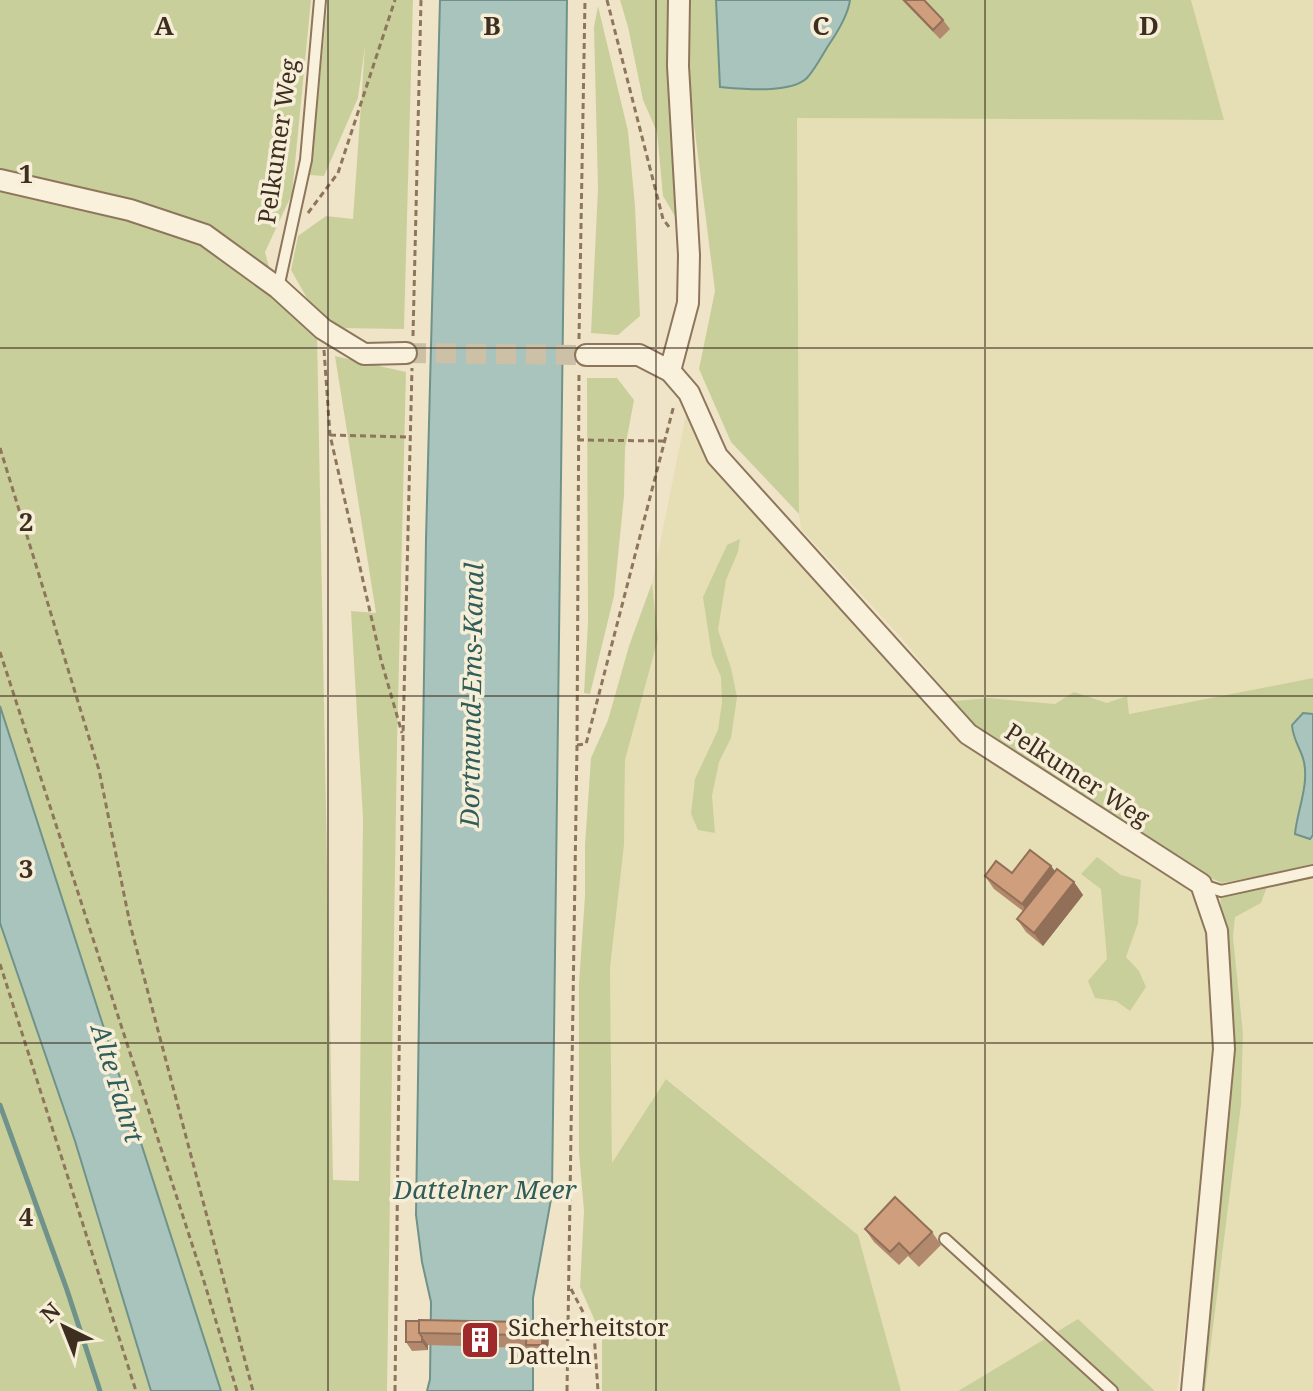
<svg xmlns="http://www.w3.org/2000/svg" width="1313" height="1391" font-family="'Noto Serif',serif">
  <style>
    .farmland { fill: #e6deb5 }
    .green { fill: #c9cf9b }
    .water { fill: #a9c4bc; stroke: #6f938a; stroke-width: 2 }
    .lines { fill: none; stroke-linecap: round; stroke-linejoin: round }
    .stream { stroke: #6f938a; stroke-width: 5 }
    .street-tunnel { stroke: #ccc0a6; stroke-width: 20; stroke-dasharray: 20 10; stroke-linecap: butt }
    .lane-casing { stroke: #8d765c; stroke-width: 14 }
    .street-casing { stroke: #8d765c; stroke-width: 24 }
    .path { stroke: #8d765c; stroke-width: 3; stroke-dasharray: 6 4; stroke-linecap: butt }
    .lane { stroke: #faf1dc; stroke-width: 10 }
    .street { stroke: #faf1dc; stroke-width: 20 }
    .wall { fill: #b2896c }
    .shaded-wall { fill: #916f58 }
    .building { fill: #cf9f7d; stroke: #916f58; stroke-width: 2 }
    .grid { fill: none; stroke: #3d2e20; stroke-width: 2; stroke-opacity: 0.55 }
    .labels { text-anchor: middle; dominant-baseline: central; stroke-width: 7; stroke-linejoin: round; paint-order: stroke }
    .street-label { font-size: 24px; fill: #3d2e20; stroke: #f7eed8 }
    .poi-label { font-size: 24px; fill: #3d2e20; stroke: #f7eed8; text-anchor: start }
    .water-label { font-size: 26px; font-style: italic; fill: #2f5d5a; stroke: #f7eed8 }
    .grid-label { font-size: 26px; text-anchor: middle; font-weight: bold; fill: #3d2e20; stroke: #f7eed8; stroke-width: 7; stroke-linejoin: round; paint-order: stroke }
  </style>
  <rect width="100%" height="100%" fill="#f0e4c8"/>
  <path class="farmland" d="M 1191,0 L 1313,0 L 1313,678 L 1129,714 L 1092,699 L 1055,704 L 989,698 L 954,701 L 897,633 L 801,529 L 799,514 L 797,118 L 1223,120 Z
    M 686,415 L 714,462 L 962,742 L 982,757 L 1177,878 L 1200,900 L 1212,931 L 1215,1050 L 1204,1180 L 1177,1391 L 1155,1391 L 1078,1319 L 958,1391 L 901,1391 L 858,1235 L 667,1079 L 612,1165 L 610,968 L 624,845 L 625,760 L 658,639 L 652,583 Z
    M 1313,877 L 1313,1391 L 1205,1391 L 1241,1105 L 1243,1033 L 1233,937 L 1235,916 L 1261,903 L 1267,887 Z"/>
  <path class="green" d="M 0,0 L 311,0 L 292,194 L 265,252 L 277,297 L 317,333 L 333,1180 L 359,1181 L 363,818 L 351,611 L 376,613 L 335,356 L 406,372 L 397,745 L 387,1391 L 221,1391 L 0,706 Z
    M 328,0 L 413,0 L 404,329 L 337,328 L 308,300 L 291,270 L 298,236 L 326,216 L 353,219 L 365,46 L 358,98 L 324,176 L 310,175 Z
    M 620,0 L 674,0 L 681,217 L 676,218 L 663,196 L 657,132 L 643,100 L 628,27 Z
    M 687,0 L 716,0 L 720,86 L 849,7 L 850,0 L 1191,0 L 1224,120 L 797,118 L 799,514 L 731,442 L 699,369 L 715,291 L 686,61 Z
    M 598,6 L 628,131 L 635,206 L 640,316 L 618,335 L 591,333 L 598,189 L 594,27 Z
    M 587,378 L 617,378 L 634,400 L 625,448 L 624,496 L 614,596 L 590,694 L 584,693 L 588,623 Z
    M 740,539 L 738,552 L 726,580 L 718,630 L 731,668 L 737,697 L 731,738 L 719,762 L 712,796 L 715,833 L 698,830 L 691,814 L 695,779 L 718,730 L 722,703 L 721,677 L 712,656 L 703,597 L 727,545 Z
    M 652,583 L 658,639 L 625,760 L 624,845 L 610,968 L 612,1163 L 666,1079 L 858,1235 L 901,1391 L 602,1391 L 602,1337 L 580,1287 L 584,1211 L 579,1153 L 579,983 L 585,896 L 585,845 L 591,758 L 608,720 L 629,646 Z
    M 1313,678 L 1313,866 L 1222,883 L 1196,872 L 975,734 L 954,701 L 989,698 L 1055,704 L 1074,692 L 1107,703 L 1127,696 L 1129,714 Z
    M 1097,857 L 1121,875 L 1141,880 L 1138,923 L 1126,957 L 1139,971 L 1146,987 L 1130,1011 L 1116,1001 L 1095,998 L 1088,981 L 1107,959 L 1101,889 L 1081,874 Z
    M 1267,887 L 1261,903 L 1235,917 L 1233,937 L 1243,1033 L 1241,1105 L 1205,1391 L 1198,1391 L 1223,927 L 1220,896 Z
    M 0,923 L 75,1141 L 151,1391 L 0,1391 Z
    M 1078,1319 L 1155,1391 L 958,1391 Z"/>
  <path class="water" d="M 440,0 L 567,0 L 552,1194 L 533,1298 L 533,1391 L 427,1391 L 430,1379 L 431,1302 L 422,1262 L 416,1215 L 426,539 Z
    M 716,0 L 850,0 C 848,16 837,33 828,46 C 822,56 815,69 807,78 C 790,94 742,89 720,87 Z
    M 0,706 L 221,1391 L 151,1391 L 75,1141 L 0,923 Z
    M 1303,713 L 1313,714 L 1313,835 L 1310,839 L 1295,834 C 1297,811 1309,786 1304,762 C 1301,748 1293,741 1292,725 Z"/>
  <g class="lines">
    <path class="stream" d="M 0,1105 L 67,1290 L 100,1391"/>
    <path class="street-tunnel" d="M 406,353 L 586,355"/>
    <defs>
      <path id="lane" d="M 278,288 L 306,160 L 320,0
        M 1203,885 L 1221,891 L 1313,871
        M 945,1239 L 1112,1391"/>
      <path id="street" d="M 0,180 L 130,210 L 205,235 L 278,288 L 323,329 L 364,354 L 406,353
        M 586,355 L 639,355 L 670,371 L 689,393 L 717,456 L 968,734 L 1201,884 L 1217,931 L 1224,1049 L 1192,1391
        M 670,371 L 688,303 L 689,255 L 678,66 L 679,0"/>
    </defs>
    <use href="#lane" class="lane-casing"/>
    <use href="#street" class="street-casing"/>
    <path class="path" d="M 607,0 L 663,219 L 669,227
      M 308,213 L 338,173 L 395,0
      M 413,336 L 421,0
      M 579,339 L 585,0
      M 324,350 L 330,435 L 381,660 L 402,733
      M 330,435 L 410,437
      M 578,440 L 666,441
      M 0,448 L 99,770 L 130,924 L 253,1391
      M 0,652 L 203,1278 L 237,1391
      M 577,745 L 586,744 L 674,405
      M 0,964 L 136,1391
      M 571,1289 L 594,1333 L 598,1391
      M 395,1391 L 403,737 L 412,368
      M 567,1391 L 577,745 L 579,371"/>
    <use href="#lane" class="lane"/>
    <use href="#street" class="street"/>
  </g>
  <path class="wall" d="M 902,0 L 924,0 L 943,20 L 950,29 L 940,39 Z
    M 1051,866 L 1055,871 L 1074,882 L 1083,895 L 1043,946 L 1026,932 L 1017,919 L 1023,911 L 994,889 L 985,876 L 1012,873 Z
    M 865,1229 L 932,1232 L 941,1245 L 919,1267 L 908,1256 L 899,1265 L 874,1242 Z
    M 406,1321 L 524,1322 L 527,1326 L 543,1323 L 549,1331 L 548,1354 L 532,1354 L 528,1348 L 428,1345 L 428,1350 L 412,1351 L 406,1342 Z"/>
  <path class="shaded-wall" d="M 1051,866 L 1060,879 L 1031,917 L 1022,904 Z
    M 1074,882 L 1083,895 L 1043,946 L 1034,933 Z
    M 524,1322 L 533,1335 L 530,1345 L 523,1335 Z
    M 543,1323 L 549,1331 L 548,1354 L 542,1345 Z
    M 422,1337 L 428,1345 L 428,1350 L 422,1342 Z"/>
  <path class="building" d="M 904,0 L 924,0 L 943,20 L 933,30 Z
    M 1030,850 L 1051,866 L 1022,904 L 985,876 L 996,861 L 1012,873 Z
    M 1057,869 L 1074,882 L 1034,933 L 1017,919 Z
    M 895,1197 L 932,1232 L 910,1254 L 899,1243 L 890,1252 L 865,1229 Z
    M 419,1320 L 524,1322 L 523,1335 L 419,1333 Z
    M 406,1321 L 419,1321 L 419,1333 L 422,1337 L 422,1342 L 406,1342 Z
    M 527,1322 L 543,1323 L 542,1345 L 526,1345 Z"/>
  <path class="grid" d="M 328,0 L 328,1391M 656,0 L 656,1391M 985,0 L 985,1391M 0,348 L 1313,348M 0,696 L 1313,696M 0,1043 L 1313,1043"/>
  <defs>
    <symbol id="building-square" viewBox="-11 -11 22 22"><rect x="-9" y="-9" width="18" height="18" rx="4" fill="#9e2a2b" stroke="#f7eed8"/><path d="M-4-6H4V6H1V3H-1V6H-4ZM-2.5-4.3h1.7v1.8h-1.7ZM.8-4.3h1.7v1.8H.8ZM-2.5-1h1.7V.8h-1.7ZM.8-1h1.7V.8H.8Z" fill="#fff"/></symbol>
  </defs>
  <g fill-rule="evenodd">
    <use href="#building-square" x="458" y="1318" width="44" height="44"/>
  </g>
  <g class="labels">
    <g class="street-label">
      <text transform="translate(277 141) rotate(-82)">Pelkumer Weg</text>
      <text transform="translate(1078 774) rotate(33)">Pelkumer Weg</text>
    </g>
    <g class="poi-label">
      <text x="508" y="1326">Sicherheitstor<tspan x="508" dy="28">Datteln</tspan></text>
    </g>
    <g class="water-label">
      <text transform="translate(471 695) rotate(-89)">Dortmund-Ems-Kanal</text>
      <text transform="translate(118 1083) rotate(73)">Alte Fahrt</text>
      <text x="485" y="1189">Dattelner Meer</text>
    </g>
  </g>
  <g class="grid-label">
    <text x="164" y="35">A</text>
    <text x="492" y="35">B</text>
    <text x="821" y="35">C</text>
    <text x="1149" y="35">D</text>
    <text x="26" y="183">1</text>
    <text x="26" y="531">2</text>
    <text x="26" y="878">3</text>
    <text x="26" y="1226">4</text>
  </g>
  <g transform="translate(64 1327) rotate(317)" stroke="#f7eed8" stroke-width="6" paint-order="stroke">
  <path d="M0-6L14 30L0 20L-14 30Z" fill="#3d2e20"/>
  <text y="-12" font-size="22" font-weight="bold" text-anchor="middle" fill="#3d2e20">N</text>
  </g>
</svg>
